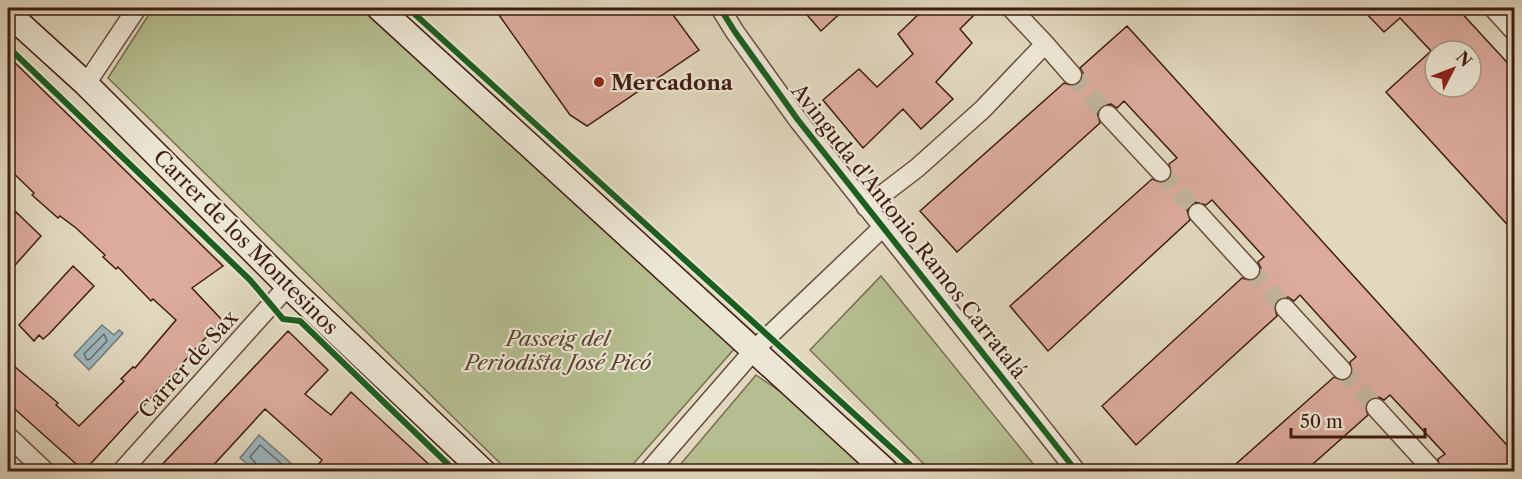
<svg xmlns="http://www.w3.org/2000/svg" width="1522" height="479" font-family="'Libre Caslon Text',serif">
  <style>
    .green { fill: #b5be90; stroke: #7a6e50; stroke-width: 1.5 }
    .water { fill: #9bb6be; stroke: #767978; stroke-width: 1.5 }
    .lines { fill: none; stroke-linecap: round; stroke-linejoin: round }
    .shore { stroke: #6d6a67; stroke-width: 1.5 }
    .building { fill: #dcab9d; stroke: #3f1d10; stroke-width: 1.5; fill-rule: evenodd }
    .street-tunnel { stroke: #c1b39c; stroke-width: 18; stroke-dasharray: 18 9; stroke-linecap: butt }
    .street-casing { stroke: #684c3c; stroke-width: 21 }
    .secondary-casing { stroke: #3f1d10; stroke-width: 27 }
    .street { stroke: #ece6d5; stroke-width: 18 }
    .secondary { stroke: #ece6d5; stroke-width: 24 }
    .cycleway-casing { stroke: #ece6d5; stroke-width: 10 }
    .cycleway { stroke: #1b5e20; stroke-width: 6 }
    .poi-dot { fill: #8f2418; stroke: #ece6d5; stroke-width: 2 }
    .labels { text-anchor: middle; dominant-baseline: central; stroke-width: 4.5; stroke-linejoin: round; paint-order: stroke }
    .poi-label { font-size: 21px; font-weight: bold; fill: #3f1d10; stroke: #ece6d5; text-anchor: start }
    .street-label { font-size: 21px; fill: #3f1d10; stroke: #ece6d5 }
    .park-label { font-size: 21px; font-style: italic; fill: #5c4530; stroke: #ece6d5 }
  </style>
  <rect width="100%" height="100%" fill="#e1d8bf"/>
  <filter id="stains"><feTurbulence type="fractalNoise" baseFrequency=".00333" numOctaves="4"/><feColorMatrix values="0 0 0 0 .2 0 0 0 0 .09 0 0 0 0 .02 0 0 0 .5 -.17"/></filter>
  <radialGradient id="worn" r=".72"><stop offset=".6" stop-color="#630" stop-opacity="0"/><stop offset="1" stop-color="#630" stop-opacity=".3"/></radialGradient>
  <path class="green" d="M 153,8 L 361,8 L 735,348 L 627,471 L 508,471 L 108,78 Z
    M 881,276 L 1039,471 L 931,471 L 810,350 Z
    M 756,375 L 797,403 L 873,472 L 674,472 Z"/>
  <path class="water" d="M 102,325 L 114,335 L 119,330 L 123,333 L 89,370 L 74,355 Z
    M 259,435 L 294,466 L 289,471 L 256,471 L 240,458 Z"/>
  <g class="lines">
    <path class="shore" d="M 104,334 L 107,341 L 90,359 L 87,360 L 84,354 Z
      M 259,472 L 258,466 L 250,457 L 260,445 L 284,466 L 285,472"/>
  </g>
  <path class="building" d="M 494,8 L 668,8 L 699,50 L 587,126 L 570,115 Z
    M 801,8 L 846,8 L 821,31 Z
    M 925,8 L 981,8 L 960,29 L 972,43 L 936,82 L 953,99 L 921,129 L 903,109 L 863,148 L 823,100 L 859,69 L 877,87 L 913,54 L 898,34 Z
    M 1361,8 L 1457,8 L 1515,71 L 1515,233 L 1386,92 L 1431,51 L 1400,18 L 1384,32 ZM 1435,51 L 1471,51 L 1471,87 L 1435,87 Z
    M 1127,26 L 1515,454 L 1515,471 L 1440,471 L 1438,459 L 1445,454 L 1390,395 L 1384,400 L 1379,397 L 1369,399 L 1365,405 L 1368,415 L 1305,471 L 1228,471 L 1334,377 L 1344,381 L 1352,374 L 1350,362 L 1356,357 L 1300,295 L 1294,301 L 1288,297 L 1278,299 L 1274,305 L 1277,316 L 1136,445 L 1102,406 L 1242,278 L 1252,281 L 1258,278 L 1261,268 L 1258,262 L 1264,257 L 1212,200 L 1206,205 L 1195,202 L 1187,210 L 1190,220 L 1048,351 L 1010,306 L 1152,179 L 1163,183 L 1172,176 L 1169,164 L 1177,158 L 1124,101 L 1117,108 L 1111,104 L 1101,106 L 1097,112 L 1100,123 L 957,252 L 920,211 L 1064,83 L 1074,86 L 1080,83 L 1083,73 L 1080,68 Z
    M 8,56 L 223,266 L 192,288 L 222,320 L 84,471 L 8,403 L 8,361 L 58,403 L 56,405 L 79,426 L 124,381 L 121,379 L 133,367 L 135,368 L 176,320 L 153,299 L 151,301 L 118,267 L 116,269 L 103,257 L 105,255 L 76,228 L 60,216 L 58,218 L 32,195 L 34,193 L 8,168 Z
    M 16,212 L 41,236 L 8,273 L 8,222 Z
    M 73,266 L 94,286 L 49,334 L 43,339 L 39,335 L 34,341 L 19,325 Z
    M 288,331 L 328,370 L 305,394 L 331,415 L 351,392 L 436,471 L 313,471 L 322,460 L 265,409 L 208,471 L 156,471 Z"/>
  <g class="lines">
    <path class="street-tunnel" d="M 1072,75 L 1108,115
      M 1161,172 L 1198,213
      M 1250,270 L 1285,308
      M 1342,370 L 1376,408"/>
    <defs>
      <path id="street" d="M 720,8 L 735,32 L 798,120 L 1077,472
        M 1493,8 L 1514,31
        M 1045,44 L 1072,75
        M 86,84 L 137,8
        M 1108,115 L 1161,172
        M 866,207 L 917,168 L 983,109 L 1045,44 L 1011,8
        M 1198,213 L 1250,270
        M 1285,308 L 1342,370
        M 1376,408 L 1430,467
        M 8,436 L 46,472
        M 121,472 L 288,286
        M 648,472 L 754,350 L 882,228"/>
      <path id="secondary" d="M 379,8 L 887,472
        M 8,13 L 86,84 L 288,286 L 484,472"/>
    </defs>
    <use href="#street" class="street-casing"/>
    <use href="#secondary" class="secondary-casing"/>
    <use href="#street" class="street"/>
    <use href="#secondary" class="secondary"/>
    <defs>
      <path id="cycleway" d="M 408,8 L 918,472
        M 720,8 L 735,32 L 798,120 L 1077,472
        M 8,47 L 250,280 L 283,319 L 300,321 L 456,472"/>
    </defs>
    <use href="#cycleway" class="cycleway-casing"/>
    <use href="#cycleway" class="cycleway"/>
  </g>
  <circle class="poi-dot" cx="599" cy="82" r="6"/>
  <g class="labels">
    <g class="poi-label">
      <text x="611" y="82">Mercadona</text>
    </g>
    <g class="street-label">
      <text transform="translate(909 231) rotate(52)">Avinguda d'Antonio Ramos Carratalá</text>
      <text transform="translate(246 242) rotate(45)">Carrer de los Montesinos</text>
      <text transform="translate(188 364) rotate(-48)">Carrer de Sax</text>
    </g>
    <g class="park-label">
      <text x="558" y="338">Passeig del<tspan x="558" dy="24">Periodista José Picó</tspan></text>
    </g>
  </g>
  <rect width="1522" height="479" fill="none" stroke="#e1d8bf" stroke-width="30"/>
  <rect x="9" y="9" width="1504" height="461" fill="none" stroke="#3f1d10" stroke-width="3"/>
  <rect x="15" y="15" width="1492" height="449" fill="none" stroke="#3f1d10" stroke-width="1.5"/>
  <g transform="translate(1453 69) rotate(48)"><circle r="28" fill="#ece6d5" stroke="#a79686" stroke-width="1.5"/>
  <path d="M0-4.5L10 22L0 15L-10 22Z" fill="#8f2418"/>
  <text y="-9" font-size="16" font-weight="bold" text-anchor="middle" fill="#3f1d10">N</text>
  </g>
  <path d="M1291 428v9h134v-9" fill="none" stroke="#3f1d10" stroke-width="3"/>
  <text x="1300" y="428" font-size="18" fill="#3f1d10" stroke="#ece6d5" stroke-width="4.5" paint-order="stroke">50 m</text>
  <rect width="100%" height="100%" filter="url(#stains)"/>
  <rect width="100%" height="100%" fill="url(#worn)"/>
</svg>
